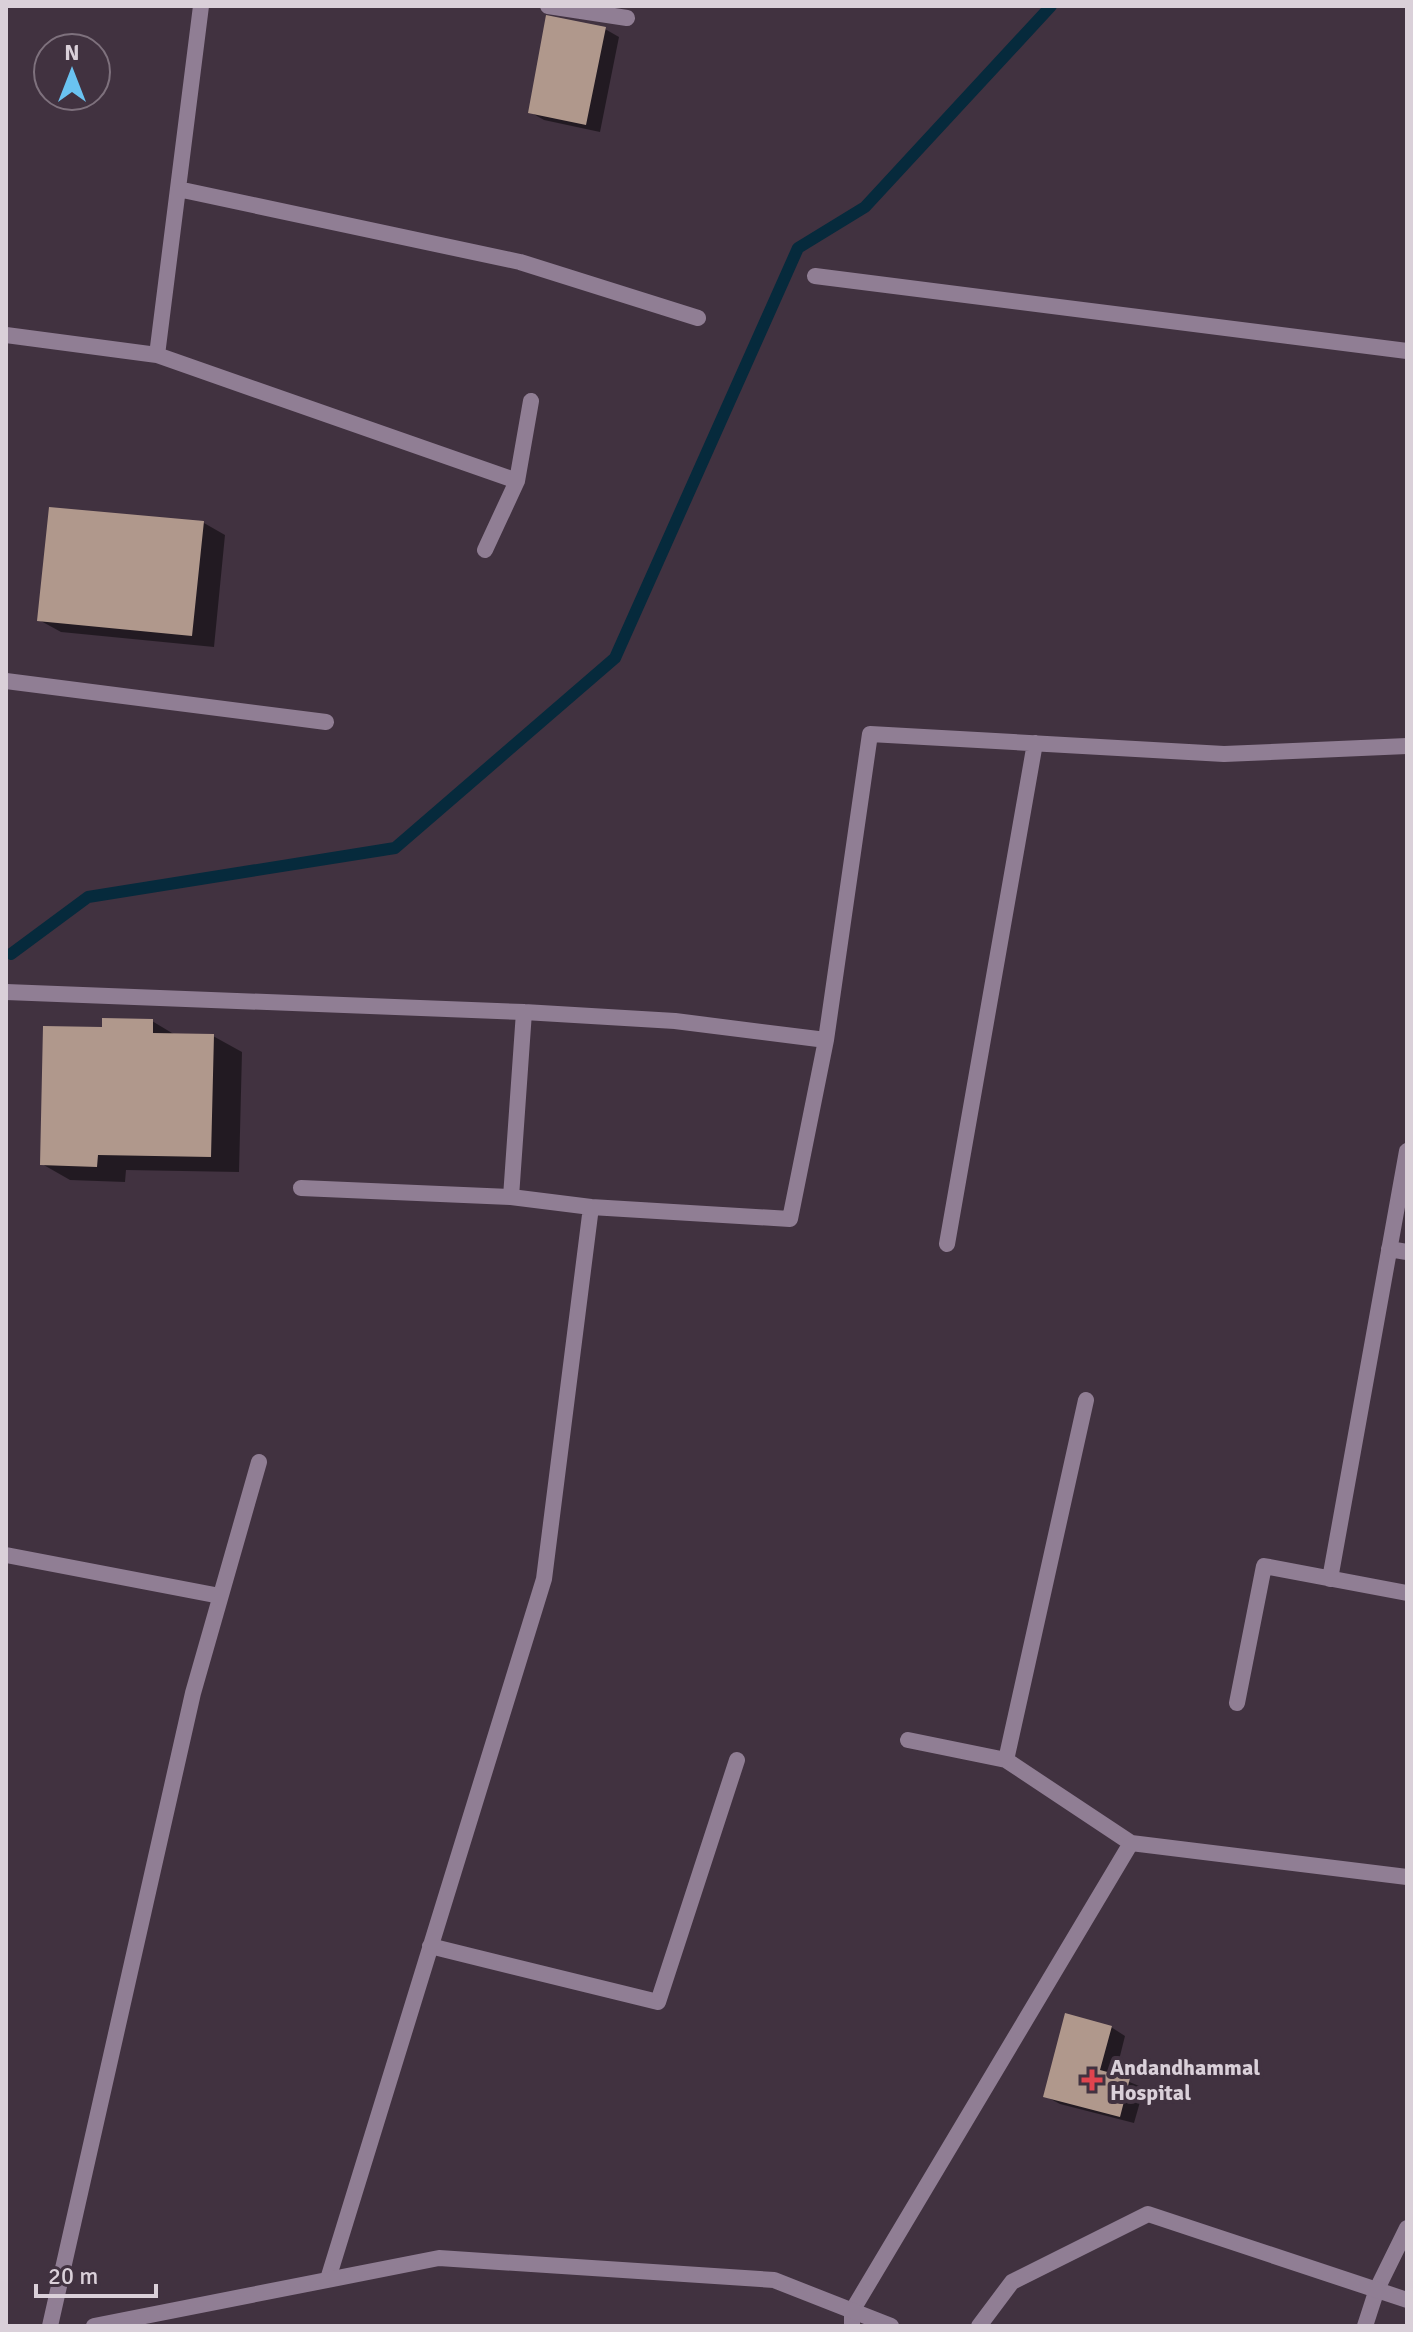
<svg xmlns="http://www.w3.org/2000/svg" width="1413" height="2332" font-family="Signika,sans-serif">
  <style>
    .shadow { fill: #0007 }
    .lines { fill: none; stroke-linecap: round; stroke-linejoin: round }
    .stream { stroke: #062a3c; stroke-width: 12 }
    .building { fill: #b0988c }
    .minor { stroke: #907e94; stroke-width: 16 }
    .tertiary { stroke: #907e94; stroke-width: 16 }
    .health-dot { fill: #e0444e; stroke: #413240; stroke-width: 3 }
    .labels { text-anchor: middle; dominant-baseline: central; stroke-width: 8; stroke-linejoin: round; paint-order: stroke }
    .poi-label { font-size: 22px; font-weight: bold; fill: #dad0d9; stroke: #413240; text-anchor: start }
  </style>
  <rect width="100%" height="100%" fill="#413240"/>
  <path class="shadow" d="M 605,29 L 619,37 L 600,132 L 544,120 L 530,112 Z
    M 204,523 L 225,535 L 214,647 L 61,632 L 39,620 Z
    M 152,1021 L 177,1036 L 213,1036 L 242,1052 L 239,1172 L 126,1170 L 125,1182 L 70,1180 L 42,1164 L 104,1029 Z
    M 1111,2027 L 1125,2036 L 1115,2076 L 1144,2088 L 1134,2123 L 1060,2104 L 1045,2096 Z"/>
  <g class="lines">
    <path class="stream" d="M 11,954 L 88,897 L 395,848 L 615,658 L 798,248 L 865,207 L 1051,6"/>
  </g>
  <path class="building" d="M 546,15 L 606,27 L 586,125 L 528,113 Z
    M 49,507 L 204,521 L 192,636 L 37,621 Z
    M 102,1018 L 153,1019 L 153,1033 L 214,1034 L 211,1157 L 98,1155 L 97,1167 L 40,1165 L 43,1026 L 102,1027 Z
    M 1065,2013 L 1112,2026 L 1100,2070 L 1130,2078 L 1120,2117 L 1043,2097 Z"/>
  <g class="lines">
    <path class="minor" d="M 548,6 L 627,18
      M 178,189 L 520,262 L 698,318
      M 815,276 L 1407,351
      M 6,335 L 157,355 L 201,6
      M 157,355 L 517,481
      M 485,550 L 517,481 L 531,401
      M 6,681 L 326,722
      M 6,992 L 524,1012 L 675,1021 L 826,1040
      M 301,1188 L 511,1197 L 591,1207
      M 511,1197 L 524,1012
      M 947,1244 L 1035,743
      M 1389,1249 L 1407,1252
      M 6,1555 L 220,1596
      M 1330,1579 L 1407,1151
      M 1237,1703 L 1264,1566 L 1407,1593
      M 908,1740 L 1006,1760 L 1131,1843
      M 1006,1760 L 1086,1400
      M 430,1946 L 658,2002 L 737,1760
      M 328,2279 L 544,1579 L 591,1207 L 790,1219 L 826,1040 L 870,734 L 1224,754 L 1407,746
      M 50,2326 L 193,1693 L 259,1462
      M 852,2326 L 852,2311 L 1131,1843 L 1407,1877
      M 1365,2326 L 1377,2289 L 1407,2228"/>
    <path class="tertiary" d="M 94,2326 L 439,2258 L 774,2280 L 891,2326
      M 979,2326 L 1012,2282 L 1148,2214 L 1407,2300"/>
  </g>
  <path class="health-dot" d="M1088 2068h8v8h8v8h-8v8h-8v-8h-8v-8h8z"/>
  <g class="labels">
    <g class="poi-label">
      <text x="1110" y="2067">Andandhammal<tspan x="1110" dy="25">Hospital</tspan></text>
    </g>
  </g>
  <rect width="1413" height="2332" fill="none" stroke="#dad0d9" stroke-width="16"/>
  <g transform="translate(72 72)"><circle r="38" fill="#413240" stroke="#7e717d" stroke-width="2"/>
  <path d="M0-6L14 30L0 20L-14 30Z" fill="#6ac3f1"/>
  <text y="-12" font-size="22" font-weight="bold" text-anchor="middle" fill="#dad0d9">N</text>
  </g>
  <path d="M36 2284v12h120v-12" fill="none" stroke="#dad0d9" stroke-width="4"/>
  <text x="48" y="2284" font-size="24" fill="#dad0d9" stroke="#413240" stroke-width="6" paint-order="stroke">20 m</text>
</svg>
